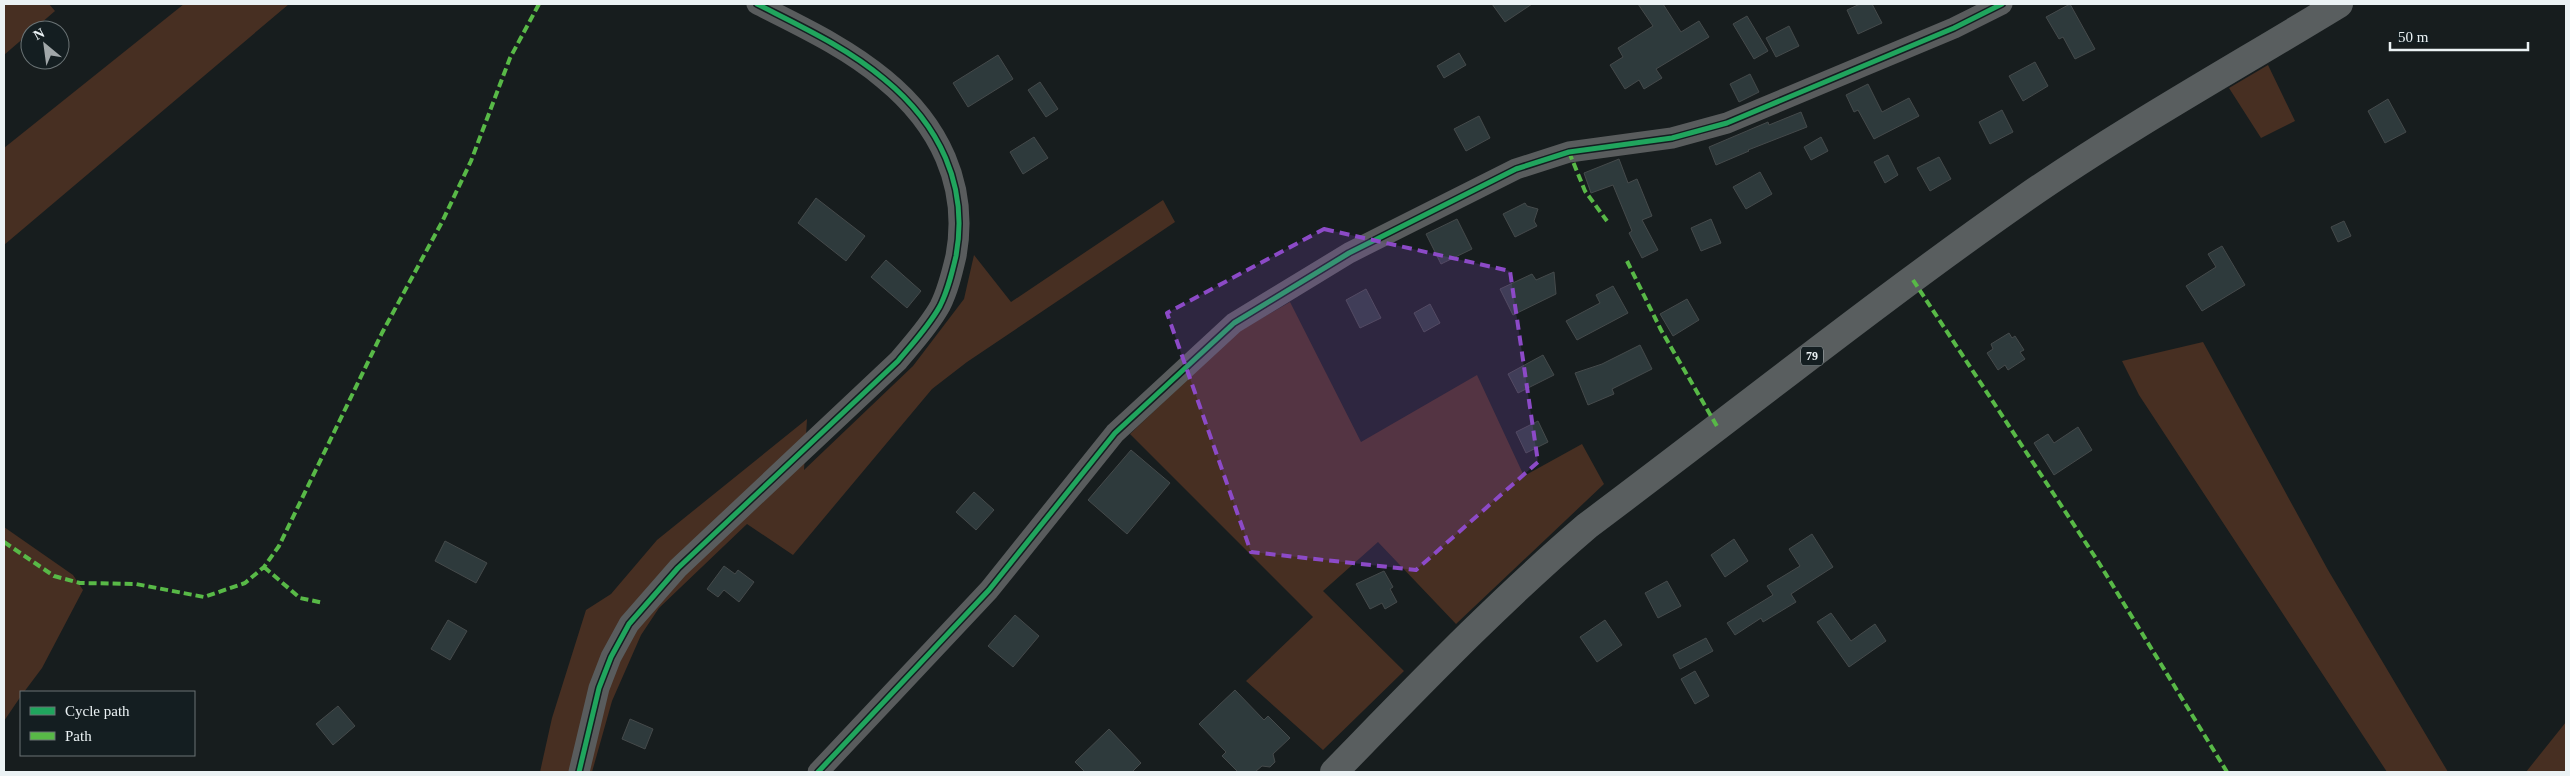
<svg xmlns="http://www.w3.org/2000/svg" width="2570" height="776" font-family="'Times New Roman',serif">
  <style>
    .green { fill: #472f22 }
    .building { fill: #2e3a3c; stroke: #454a4b }
    .lines { fill: none; stroke-linecap: round; stroke-linejoin: round }
    .street { stroke: #595c5d; stroke-width: 21 }
    .primary { stroke: #595e5f; stroke-width: 28 }
    .quiet { stroke: #58b947; stroke-width: 4; stroke-dasharray: 8 4; stroke-linecap: butt }
    .cycleway-casing { stroke: #141e21; stroke-width: 8 }
    .cycleway { stroke: #20a55d; stroke-width: 5 }
    .marked { fill: #8c4ac7; fill-opacity: 0.2; stroke: #8c4ac7; stroke-width: 4; stroke-dasharray: 10 6; stroke-linejoin: round }
    .labels { text-anchor: middle; dominant-baseline: central; stroke-width: 5; stroke-linejoin: round; paint-order: stroke }
    .shield { fill: #141e21; stroke: #aab2b5; stroke-width: 1 }
    .shield-label { font-size: 12px; font-weight: bold; fill: #ebf2f4 }
  </style>
  <rect width="100%" height="100%" fill="#171d1e"/>
  <path class="green" d="M 4,4 L 49,4 L 55,11 L 4,55 Z
    M 184,4 L 289,4 L 4,245 L 4,148 Z
    M 2268,65 L 2295,121 L 2261,138 L 2229,88 Z
    M 1163,200 L 1175,222 L 967,362 L 932,389 L 793,555 L 747,524 L 659,608 L 641,635 L 612,701 L 592,772 L 540,772 L 552,718 L 586,610 L 611,594 L 657,540 L 807,419 L 804,470 L 913,366 L 964,299 L 974,255 L 1011,302 Z
    M 1290,302 L 1361,442 L 1477,375 L 1524,476 L 1582,444 L 1604,484 L 1456,624 L 1378,542 L 1323,591 L 1404,671 L 1323,750 L 1246,681 L 1313,617 L 1130,434 L 1236,333 Z
    M 2203,342 L 2328,570 L 2448,772 L 2387,772 L 2139,395 L 2122,361 Z
    M 4,527 L 73,575 L 83,590 L 42,668 L 24,692 L 21,692 L 21,696 L 4,721 Z
    M 2566,722 L 2566,772 L 2526,772 Z"/>
  <path class="building" d="M 1492,4 L 1532,4 L 1505,22 Z
    M 1638,4 L 1663,4 L 1681,32 L 1699,21 L 1709,37 L 1656,69 L 1662,78 L 1644,89 L 1639,80 L 1625,89 L 1610,65 L 1623,57 L 1618,48 L 1653,26 Z
    M 1860,4 L 1872,4 L 1882,23 L 1858,34 L 1847,10 Z
    M 2070,4 L 2095,49 L 2075,59 L 2063,37 L 2059,39 L 2046,17 Z
    M 1747,16 L 1768,51 L 1754,59 L 1733,24 Z
    M 1789,26 L 1799,46 L 1776,57 L 1766,38 Z
    M 1459,53 L 1466,65 L 1444,78 L 1437,66 Z
    M 998,55 L 1013,79 L 968,107 L 953,83 Z
    M 2035,62 L 2048,86 L 2023,101 L 2009,76 Z
    M 1750,74 L 1759,92 L 1739,102 L 1730,84 Z
    M 1040,82 L 1058,109 L 1046,117 L 1028,90 Z
    M 1868,84 L 1882,112 L 1909,98 L 1919,116 L 1874,139 L 1858,110 L 1854,112 L 1846,95 Z
    M 2388,99 L 2406,132 L 2385,143 L 2368,111 Z
    M 2002,110 L 2013,132 L 1990,144 L 1979,122 Z
    M 1801,112 L 1807,127 L 1748,150 L 1749,151 L 1716,165 L 1709,147 L 1768,122 L 1769,125 Z
    M 1479,116 L 1490,138 L 1466,151 L 1454,129 Z
    M 1034,137 L 1048,158 L 1023,174 L 1010,152 Z
    M 1821,137 L 1828,151 L 1811,160 L 1804,147 Z
    M 1888,155 L 1898,175 L 1885,183 L 1874,162 Z
    M 1939,157 L 1951,179 L 1930,191 L 1917,168 Z
    M 1619,159 L 1628,183 L 1637,179 L 1652,216 L 1642,220 L 1658,250 L 1642,258 L 1629,233 L 1632,231 L 1613,185 L 1591,193 L 1584,173 Z
    M 1760,172 L 1772,194 L 1746,209 L 1733,187 Z
    M 816,198 L 865,236 L 846,261 L 798,223 Z
    M 1525,203 L 1527,206 L 1538,209 L 1534,221 L 1537,226 L 1515,237 L 1503,214 Z
    M 1457,219 L 1472,249 L 1441,264 L 1426,234 Z
    M 1711,219 L 1721,243 L 1701,251 L 1691,228 Z
    M 2344,221 L 2351,236 L 2338,242 L 2331,227 Z
    M 2222,246 L 2245,285 L 2202,311 L 2186,286 L 2216,267 L 2208,254 Z
    M 886,260 L 921,291 L 907,308 L 871,277 Z
    M 1554,272 L 1556,294 L 1513,315 L 1500,289 L 1532,274 L 1536,280 Z
    M 1613,286 L 1628,313 L 1577,340 L 1566,321 L 1600,303 L 1596,295 Z
    M 1366,289 L 1381,318 L 1360,328 L 1346,300 Z
    M 1687,299 L 1699,320 L 1673,336 L 1660,314 Z
    M 1430,304 L 1440,323 L 1424,332 L 1414,313 Z
    M 2009,333 L 2012,338 L 2015,336 L 2024,350 L 2020,352 L 2025,359 L 2008,370 L 2005,365 L 1998,370 L 1987,353 L 1993,349 L 1991,344 Z
    M 1640,345 L 1652,369 L 1612,389 L 1614,394 L 1588,405 L 1575,373 L 1602,364 Z
    M 1543,355 L 1554,375 L 1518,393 L 1508,374 Z
    M 1538,421 L 1548,442 L 1526,453 L 1516,432 Z
    M 2078,427 L 2092,450 L 2054,475 L 2034,443 L 2048,434 L 2054,443 Z
    M 1131,450 L 1170,483 L 1127,534 L 1088,500 Z
    M 974,492 L 994,510 L 976,530 L 956,512 Z
    M 1812,534 L 1833,567 L 1791,594 L 1796,602 L 1763,622 L 1761,618 L 1735,635 L 1727,623 L 1773,595 L 1767,586 L 1800,566 L 1789,549 Z
    M 1734,539 L 1748,561 L 1725,577 L 1711,555 Z
    M 445,541 L 487,563 L 476,583 L 435,561 Z
    M 724,566 L 735,574 L 738,570 L 754,582 L 739,602 L 724,590 L 718,597 L 707,589 Z
    M 1384,571 L 1393,587 L 1390,589 L 1397,602 L 1385,609 L 1382,603 L 1370,609 L 1356,584 Z
    M 1667,581 L 1681,606 L 1658,618 L 1645,593 Z
    M 1831,613 L 1851,641 L 1875,624 L 1886,641 L 1849,667 L 1817,622 Z
    M 1015,615 L 1039,636 L 1013,667 L 988,646 Z
    M 448,620 L 467,631 L 450,660 L 431,649 Z
    M 1605,620 L 1622,645 L 1597,662 L 1580,637 Z
    M 1706,638 L 1713,651 L 1680,669 L 1673,655 Z
    M 1695,671 L 1709,696 L 1695,704 L 1681,679 Z
    M 1235,690 L 1264,720 L 1268,716 L 1290,738 L 1273,754 L 1275,762 L 1270,767 L 1262,766 L 1255,772 L 1238,772 L 1222,756 L 1226,752 L 1199,724 Z
    M 338,706 L 355,726 L 333,745 L 316,724 Z
    M 630,719 L 653,729 L 645,749 L 622,739 Z
    M 1109,729 L 1141,763 L 1132,772 L 1085,772 L 1075,762 Z"/>
  <g class="lines">
    <path class="street" d="M 579,772 L 599,688 L 611,657 L 629,624 L 678,568 L 898,361 C 913,343 929,326 940,306 C 948,290 952,273 956,256 C 969,185 939,124 884,79 C 846,47 800,26 757,4
      M 818,772 L 989,590 L 1115,433 L 1234,323 L 1349,253 L 1516,169 L 1569,152 L 1672,138 L 1727,123 L 1954,28 L 2002,4"/>
    <path class="primary" d="M 1334,772 C 1416,688 1497,603 1587,526 C 1733,417 1876,302 2025,198 C 2126,128 2234,68 2339,4"/>
    <path class="quiet" d="M 1569,152 L 1585,191 L 1607,221
      M 1627,261 L 1661,330 L 1718,428
      M 1913,280 L 2099,563 L 2227,772
      M 4,542 L 54,576 L 80,583 L 136,584 L 204,597 L 245,583 L 264,567 L 279,546 L 382,333 L 442,222 L 471,161 L 510,58 L 539,4
      M 264,567 L 300,598 L 324,603"/>
    <defs>
      <path id="cycleway" d="M 579,772 L 599,688 L 611,657 L 629,624 L 678,568 L 898,361 C 913,343 929,326 940,306 C 948,290 952,273 956,256 C 969,185 939,124 884,79 C 846,47 800,26 757,4
        M 818,772 L 989,590 L 1115,433 L 1234,323 L 1349,253 L 1516,169 L 1569,152 L 1672,138 L 1727,123 L 1954,28 L 2002,4"/>
    </defs>
    <use href="#cycleway" class="cycleway-casing"/>
    <use href="#cycleway" class="cycleway"/>
  </g>
  <path class="marked" d="M 1324,229 L 1510,271 L 1538,462 L 1416,570 L 1251,552 L 1167,313 Z"/>
  <g class="labels">
    <rect class="shield" x="1801" y="346.5" width="22" height="19" rx="4"/>
    <g class="shield-label">
      <text x="1812" y="356">79</text>
    </g>
  </g>
  <rect width="2570" height="776" fill="none" stroke="#ebf2f4" stroke-width="10"/>
  <rect x="20" y="691" width="175" height="65" fill="#141e21" stroke="#6a7375"/>
  <rect x="30" y="707" width="25" height="8" fill="#20a55d" stroke="#6a7375"/>
  <text x="65" y="716" font-size="15" fill="#ebf2f4">Cycle path</text>
  <rect x="30" y="732" width="25" height="8" fill="#58b947" stroke="#6a7375"/>
  <text x="65" y="741" font-size="15" fill="#ebf2f4">Path</text>
  <g transform="translate(45 45) rotate(331)"><circle r="24" fill="#141e21" stroke="#6a7375"/>
  <path d="M0-4L9 19L0 12L-9 19Z" fill="#a1a7a9"/>
  <text y="-8" font-size="14" font-weight="bold" text-anchor="middle" fill="#ebf2f4">N</text>
  </g>
  <path d="M2390 42v8h138v-8" fill="none" stroke="#ebf2f4" stroke-width="2.5"/>
  <text x="2398" y="42" font-size="15" fill="#ebf2f4" stroke="#141e21" stroke-width="4" paint-order="stroke">50 m</text>
</svg>
